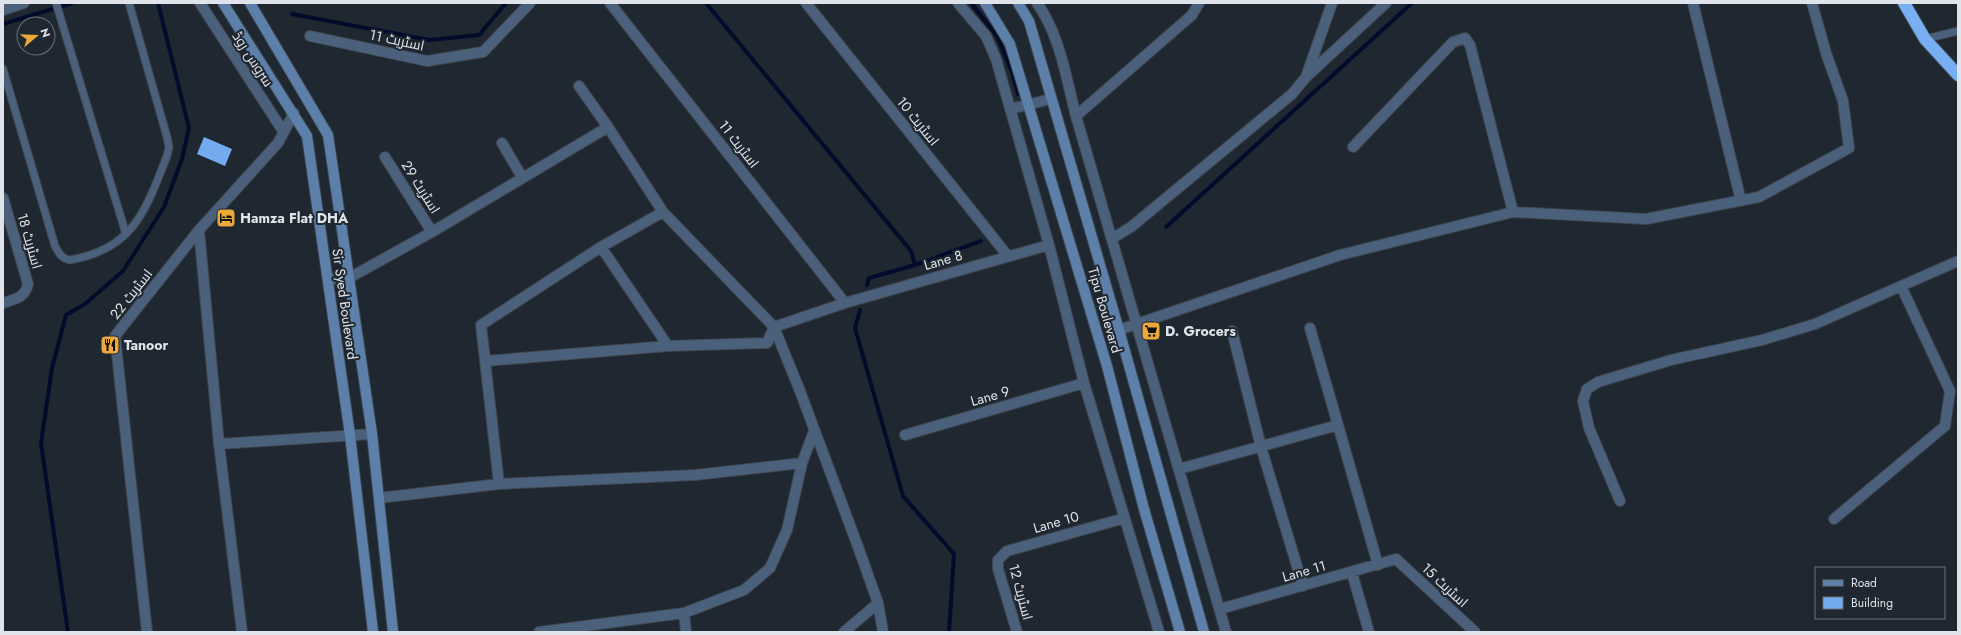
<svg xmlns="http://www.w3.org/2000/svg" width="1961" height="635" font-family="Jost,Cairo,sans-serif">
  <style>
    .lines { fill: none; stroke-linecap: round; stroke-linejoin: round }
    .stream { stroke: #000c2a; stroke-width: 4 }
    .building { fill: #74abee }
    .lane-casing { stroke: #3e454e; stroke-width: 9 }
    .street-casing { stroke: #3e454e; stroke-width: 12 }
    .secondary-casing { stroke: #3e454e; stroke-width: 12 }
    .highway-casing { stroke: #3e454e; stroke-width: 14 }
    .lane { stroke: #4a607b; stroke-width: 7 }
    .street { stroke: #4a607b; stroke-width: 10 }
    .secondary { stroke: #5d80ab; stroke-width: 10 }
    .highway { stroke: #78aff2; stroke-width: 12 }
    .labels { text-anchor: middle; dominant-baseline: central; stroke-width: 4; stroke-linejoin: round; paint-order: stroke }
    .street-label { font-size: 14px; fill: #dfe4ea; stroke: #1f2730 }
    .poi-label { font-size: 14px; font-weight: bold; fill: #dfe4ea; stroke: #1f2730; text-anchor: start }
  </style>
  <rect width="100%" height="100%" fill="#1f2730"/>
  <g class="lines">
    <path class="stream" d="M 706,3 L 911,251 L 915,265
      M 971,3 L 997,36 L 1012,72 L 1018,94
      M 292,14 L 429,40 L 479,35 L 506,3
      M 3,24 L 72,3
      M 1166,227 L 1412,3
      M 867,285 L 869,278 L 915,265 L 981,241
      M 860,310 L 855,328 L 903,496 L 954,554 L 949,632
      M 68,632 L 41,443 L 52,368 L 66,315 L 85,304 L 123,271 L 164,207 L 182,159 L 189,128 L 158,3"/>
  </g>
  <path class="building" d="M 204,137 L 232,149 L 225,166 L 197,154 Z"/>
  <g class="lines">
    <defs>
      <path id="lane" d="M 56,3 L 126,234
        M 1925,39 L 1958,31
        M 3,69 L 55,246 C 59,253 61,258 69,260 C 134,250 146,209 167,156 L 169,147 L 167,137 L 129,3"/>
      <path id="street" d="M 200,3 L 283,131
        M 610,3 L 845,303
        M 806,3 L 1008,256
        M 958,3 L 986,36 L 996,59 L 1049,245 L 1084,383 L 1159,632
        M 1037,3 C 1060,35 1066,78 1076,116 L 1226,632
        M 1693,3 L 1741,201
        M 3,10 L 24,3
        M 310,36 L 427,61 L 483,52 L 530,3
        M 1307,76 L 1386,3
        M 579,86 L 608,127 L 663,212 L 774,327 L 800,391 L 857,544 L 878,603 L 883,632
        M 1010,109 L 1051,99
        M 1076,116 L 1192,15 L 1199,3
        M 502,143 L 522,177
        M 1353,147 L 1453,42 L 1465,38 L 1470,45 L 1513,212
        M 385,157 L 432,232
        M 3,198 L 28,284 C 25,298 15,299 3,303
        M 199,230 L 219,444 L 242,632
        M 1113,238 L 1131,227 L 1292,94 L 1306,77 L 1332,3
        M 601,247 L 668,346
        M 328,279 L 349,278 L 432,232 L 608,127
        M 1119,330 L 1340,255 L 1513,212 L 1646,219 L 1759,197 L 1849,148 L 1843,101 L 1826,53 L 1812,3
        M 1232,331 L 1261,447 L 1303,586
        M 485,361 L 668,346 L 767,343 L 774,327 L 845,303 L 1049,245
        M 1338,425 L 1378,565
        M 905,435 L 1084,383
        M 219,444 L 372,434
        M 1179,469 L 1338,425 L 1310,328
        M 499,484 L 481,325 L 601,247 L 663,212
        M 379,498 L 499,484 L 695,475 L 802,463
        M 1620,501 L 1589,428 L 1583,401 L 1587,389 L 1598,382 L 1671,360 L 1762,340 L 1815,324 L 1958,261
        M 1834,519 L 1945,426 L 1950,391 L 1901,286
        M 1352,573 L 1369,632
        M 1220,609 L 1396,559 L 1475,632
        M 684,613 L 686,632
        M 147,632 L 115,336 L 199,230 L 278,143 L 294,113
        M 539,632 L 684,613 L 744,590 L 770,568 L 787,530 L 802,463 L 814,431
        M 844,632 L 878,603
        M 1017,632 L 998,569 L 998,560 L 1007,551 L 1125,518"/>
      <path id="secondary" d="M 223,3 L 307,136 L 350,435 L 373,632
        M 250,3 L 328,135 L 372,434 L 393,632
        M 985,3 L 1010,44 L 1107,366 L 1144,509 L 1180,632
        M 1018,3 L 1029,21 L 1119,330 L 1204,632"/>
      <path id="highway" d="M 1904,3 L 1925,39 L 1958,75"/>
    </defs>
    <use href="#lane" class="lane-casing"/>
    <use href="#street" class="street-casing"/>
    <use href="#secondary" class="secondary-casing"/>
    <use href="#highway" class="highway-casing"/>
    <use href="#lane" class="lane"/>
    <use href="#street" class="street"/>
    <use href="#secondary" class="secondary"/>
    <use href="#highway" class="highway"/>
  </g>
  <defs>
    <symbol id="hotel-square" viewBox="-11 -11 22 22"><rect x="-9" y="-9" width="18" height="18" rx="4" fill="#eda83c" stroke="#1f2730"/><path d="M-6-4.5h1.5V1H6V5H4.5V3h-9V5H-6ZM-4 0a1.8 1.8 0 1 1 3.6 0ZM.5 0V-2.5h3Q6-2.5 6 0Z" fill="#111"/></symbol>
    <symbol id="supermarket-square" viewBox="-11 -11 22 22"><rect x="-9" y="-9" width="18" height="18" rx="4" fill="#eda83c" stroke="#1f2730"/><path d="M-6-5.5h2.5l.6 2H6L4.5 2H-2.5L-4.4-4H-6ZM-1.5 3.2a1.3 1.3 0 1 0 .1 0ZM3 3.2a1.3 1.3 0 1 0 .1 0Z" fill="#111"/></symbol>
    <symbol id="restaurant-square" viewBox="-11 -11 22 22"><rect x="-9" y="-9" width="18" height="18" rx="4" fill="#eda83c" stroke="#1f2730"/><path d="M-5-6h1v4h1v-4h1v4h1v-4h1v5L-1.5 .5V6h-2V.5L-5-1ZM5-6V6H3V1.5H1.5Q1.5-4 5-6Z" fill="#111"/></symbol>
  </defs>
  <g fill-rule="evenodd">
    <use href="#hotel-square" x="215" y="207" width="22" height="22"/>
    <use href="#supermarket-square" x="1140" y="320" width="22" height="22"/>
    <use href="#restaurant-square" x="99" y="334" width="22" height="22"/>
  </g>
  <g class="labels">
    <g class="street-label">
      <text transform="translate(397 40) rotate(12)">اسٹریٹ 11</text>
      <text transform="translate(253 59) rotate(57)">سروس روڈ</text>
      <text transform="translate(918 121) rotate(51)">اسٹریٹ 10</text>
      <text transform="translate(739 144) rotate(52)">اسٹریٹ 11</text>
      <text transform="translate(421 187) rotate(58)">اسٹریٹ 29</text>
      <text transform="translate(30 241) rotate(74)">اسٹریٹ 18</text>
      <text transform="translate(943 260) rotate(-16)">Lane 8</text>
      <text transform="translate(131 294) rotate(-52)">اسٹریٹ 22</text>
      <text transform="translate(345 304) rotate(82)">Sir Syed Boulevard</text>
      <text transform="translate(1105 310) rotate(74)">Tipu Boulevard</text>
      <text transform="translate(990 396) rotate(-16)">Lane 9</text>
      <text transform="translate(1056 522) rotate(-16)">Lane 10</text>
      <text transform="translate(1304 571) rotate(-16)">Lane 11</text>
      <text transform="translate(1445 585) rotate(43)">اسٹریٹ 15</text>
      <text transform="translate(1021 592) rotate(75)">اسٹریٹ 12</text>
    </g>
    <g class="poi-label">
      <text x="240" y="218">Hamza Flat DHA</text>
      <text x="1165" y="331">D. Grocers</text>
      <text x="124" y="345">Tanoor</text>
    </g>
  </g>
  <rect width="1961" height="635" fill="none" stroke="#dfe4ea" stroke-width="8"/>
  <rect x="1815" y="567" width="130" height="52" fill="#1f2730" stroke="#6c737a"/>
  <rect x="1823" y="580" width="20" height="6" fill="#5d80ab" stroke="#6c737a"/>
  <text x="1851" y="587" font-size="12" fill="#dfe4ea">Road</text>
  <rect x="1823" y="597" width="20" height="12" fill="#74abee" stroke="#6c737a"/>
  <text x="1851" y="607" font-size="12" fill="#dfe4ea">Building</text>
  <g transform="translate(36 36) rotate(71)"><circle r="19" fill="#1f2730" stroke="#6c737a"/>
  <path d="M0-3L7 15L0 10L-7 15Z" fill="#eda83c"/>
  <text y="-6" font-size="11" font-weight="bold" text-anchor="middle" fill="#dfe4ea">N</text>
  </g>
</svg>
